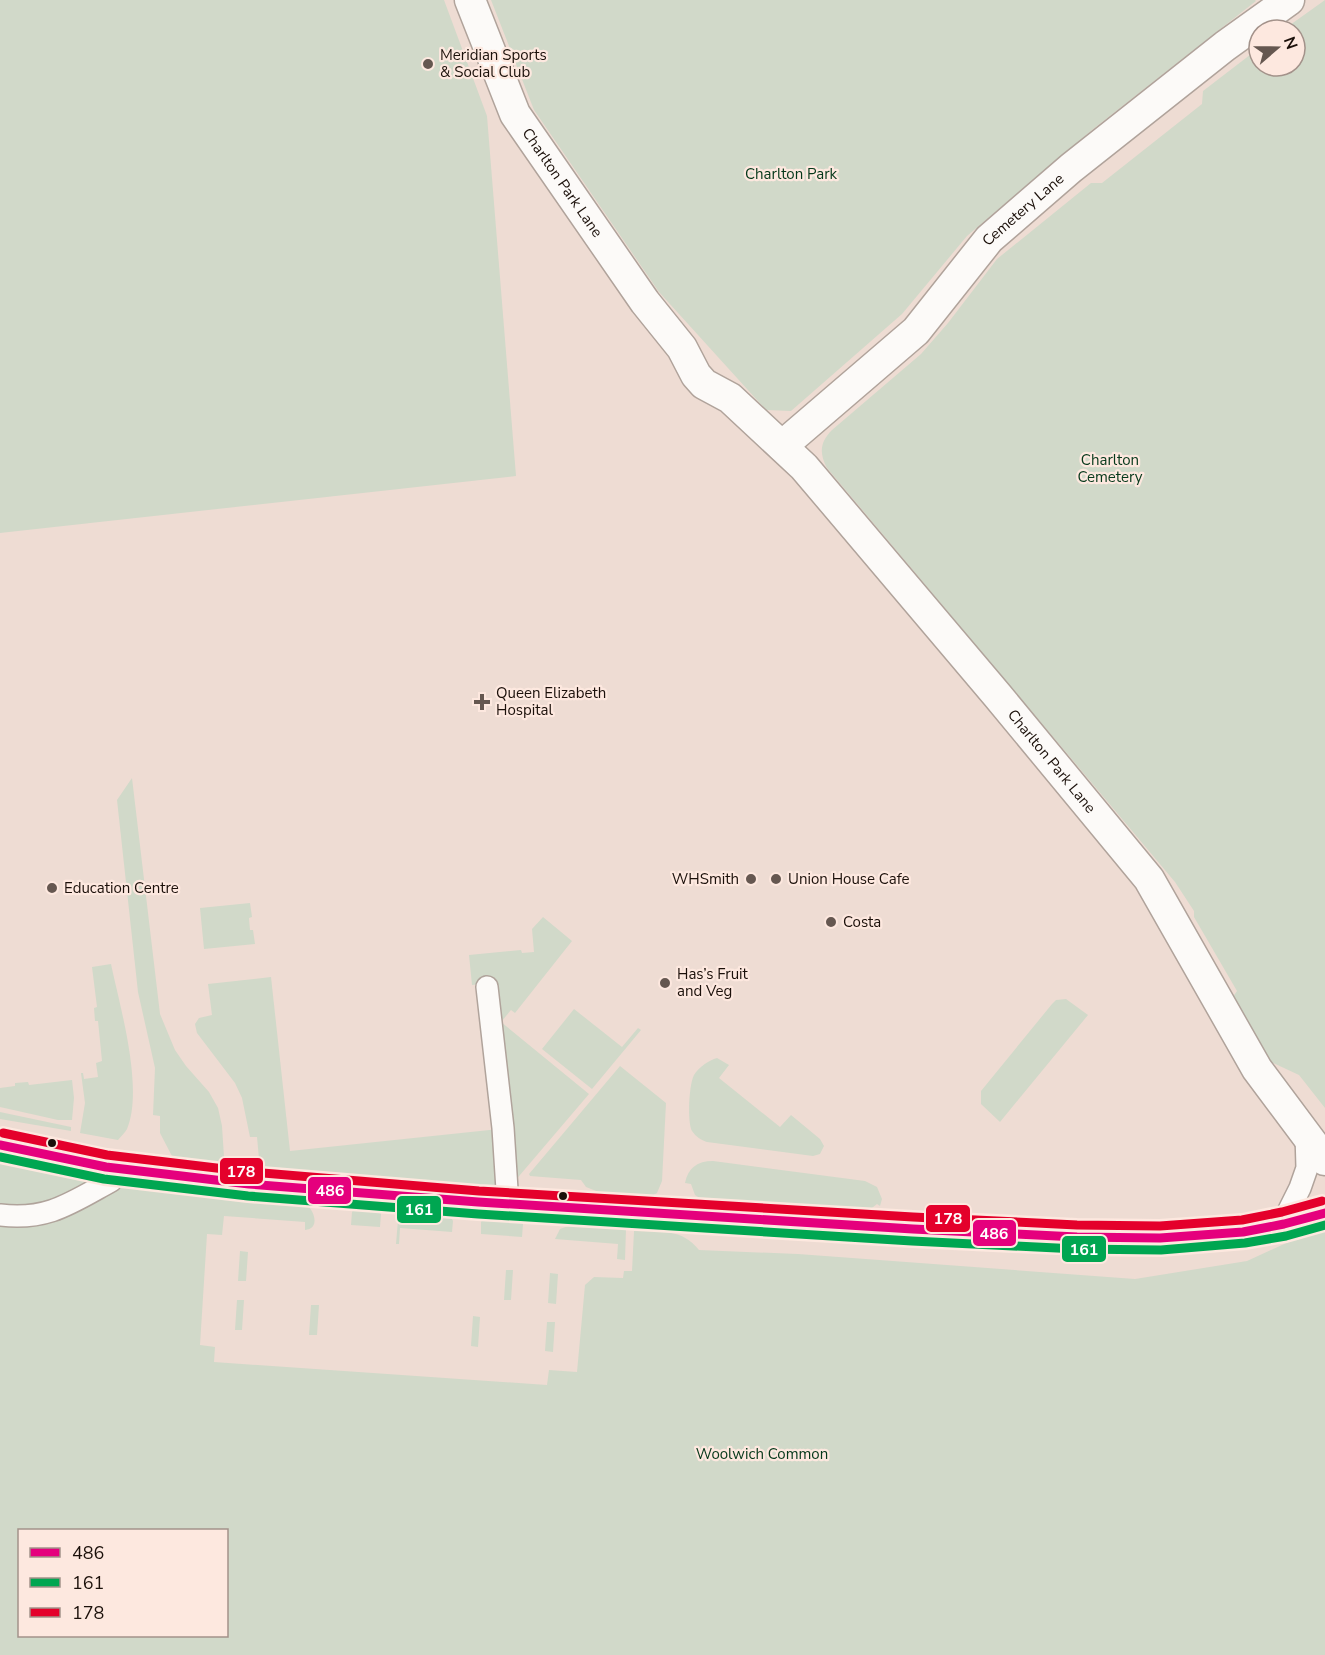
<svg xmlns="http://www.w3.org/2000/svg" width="1325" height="1655" font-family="'Nunito Sans',sans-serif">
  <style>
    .green { fill: #d1d9c9; fill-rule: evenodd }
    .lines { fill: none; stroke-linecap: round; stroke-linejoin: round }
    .street-casing { stroke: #b0a39b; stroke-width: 24 }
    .secondary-casing { stroke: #b0a39b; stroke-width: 33 }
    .street { stroke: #fcfaf8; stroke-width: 21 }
    .secondary { stroke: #fcfaf8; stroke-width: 30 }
    .bus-1-casing { stroke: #fde8df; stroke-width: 14 }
    .bus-2-casing { stroke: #fde8df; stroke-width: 14 }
    .bus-3-casing { stroke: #fde8df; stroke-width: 14 }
    .bus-1 { stroke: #e5007d; stroke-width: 9 }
    .bus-2 { stroke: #00a651; stroke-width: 9 }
    .bus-3 { stroke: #e4002b; stroke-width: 9 }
    .poi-dot { fill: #655750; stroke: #fde8df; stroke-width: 2 }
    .bus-dot { fill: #1b100a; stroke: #fde8df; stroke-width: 2 }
    .labels { text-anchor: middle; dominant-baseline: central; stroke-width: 4.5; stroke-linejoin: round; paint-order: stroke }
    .poi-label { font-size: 15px; fill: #1b100a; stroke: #fde8df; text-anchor: start }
    .park-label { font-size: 15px; fill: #05381a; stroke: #fde8df }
    .street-label { font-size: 15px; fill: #1b100a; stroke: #fde8df }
    .line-badge { stroke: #fde8df; stroke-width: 2 }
    .badge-label { font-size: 16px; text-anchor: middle; font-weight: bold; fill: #fff }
  </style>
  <rect width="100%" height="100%" fill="#eedcd3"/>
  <path class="green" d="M 0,0 L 444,0 L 487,116 L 516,476 L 0,533 Z
    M 491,0 L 1255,0 L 1256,1 L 1092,130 L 967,236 L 902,314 L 791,411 L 766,410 L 659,292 L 534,110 Z
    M 1325,0 L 1325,1108 L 1299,1075 L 1267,1060 L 1230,1001 L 1237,991 L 1194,917 L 1194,911 L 1175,882 L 827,468 C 819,453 820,442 832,430 L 921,354 L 948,323 L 997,259 L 1091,183 L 1102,183 L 1202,104 L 1203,91 L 1259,48 L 1259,66 L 1295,66 L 1295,30 L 1283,30 Z
    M 132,778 L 160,1014 L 175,1050 L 186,1066 L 209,1092 L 218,1108 L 222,1126 L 224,1157 L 218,1165 L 174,1160 L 160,1133 L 160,1116 L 153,1115 L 155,1068 L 138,992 L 117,800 Z
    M 250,903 L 252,917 L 249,918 L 250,930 L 253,930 L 255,944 L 204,949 L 200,908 Z
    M 543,917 L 572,941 L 515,1013 L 511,1010 L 501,1022 L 589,1094 L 514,1182 L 490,983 L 472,985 L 469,955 L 521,950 L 522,953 L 534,952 L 532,929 Z
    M 111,964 C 120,1007 144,1088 127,1129 C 125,1133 121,1136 118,1140 L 80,1133 L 85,1103 L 81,1073 L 83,1073 L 84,1079 L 98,1077 L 96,1063 L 102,1061 L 98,1021 L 95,1021 L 94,1008 L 97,1007 L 92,967 Z
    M 271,977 L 290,1151 L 499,1129 L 497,1186 L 263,1170 L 259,1159 L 257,1137 L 250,1137 L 242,1098 L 235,1083 L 197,1033 L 195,1024 L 199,1018 L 212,1015 L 208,984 Z
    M 1066,999 L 1088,1015 L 1000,1122 L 981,1104 L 981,1091 L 1052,1004 L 1056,1000 Z
    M 574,1009 L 622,1047 L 638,1028 L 641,1030 L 592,1089 L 542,1049 Z
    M 717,1058 L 729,1065 L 719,1078 L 780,1127 L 791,1115 L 820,1139 L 824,1146 L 820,1154 L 813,1156 L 707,1142 C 701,1140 696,1137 692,1131 C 687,1122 689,1084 694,1075 C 699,1067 709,1060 717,1058 Z
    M 620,1066 L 666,1103 L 662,1181 L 657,1193 L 644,1200 L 614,1198 L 586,1187 L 581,1180 L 530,1176 L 529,1174 Z
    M 72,1080 L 74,1098 L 72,1120 L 58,1120 L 0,1107 L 0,1088 L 15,1086 L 15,1083 L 28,1082 L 29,1085 Z
    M 0,1112 L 71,1127 L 71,1131 L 0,1119 Z
    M 713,1161 L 865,1181 L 877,1187 L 882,1199 L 880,1206 L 877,1204 L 868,1211 L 858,1212 L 706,1202 L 695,1195 L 691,1184 L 685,1183 C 688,1168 697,1161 713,1161 Z
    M 0,1162 L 145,1190 L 306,1204 C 315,1211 320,1229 305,1230 L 305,1222 L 224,1216 L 222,1235 L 207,1234 L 200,1345 L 215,1347 L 214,1362 L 547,1385 L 549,1370 L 577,1372 L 585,1285 L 594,1277 L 623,1278 L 624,1271 L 632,1271 L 634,1231 C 660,1232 682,1228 699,1250 L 798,1254 L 1135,1279 L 1247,1261 L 1319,1228 L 1325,1228 L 1325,1655 L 0,1655 ZM 20,1530 L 226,1530 L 226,1636 L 20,1636 Z
    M 355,1208 L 379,1210 L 381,1214 L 380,1227 L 351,1225 L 352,1212 Z
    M 405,1213 L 451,1217 L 453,1221 L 452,1232 L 400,1228 L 399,1244 L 396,1244 L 398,1220 Z
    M 484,1218 L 520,1221 L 523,1224 L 522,1237 L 481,1234 L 481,1222 Z
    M 571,1225 L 626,1229 L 625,1260 L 617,1259 L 618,1244 L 555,1239 L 560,1229 Z
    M 240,1251 L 248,1252 L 246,1281 L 238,1281 Z
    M 506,1270 L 513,1270 L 511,1300 L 504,1300 Z
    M 550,1273 L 558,1274 L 556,1304 L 548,1303 Z
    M 237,1300 L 244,1300 L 242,1330 L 235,1330 Z
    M 311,1305 L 319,1305 L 317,1335 L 309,1335 Z
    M 473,1316 L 480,1317 L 478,1347 L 471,1346 Z
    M 547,1322 L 555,1322 L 553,1352 L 545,1351 Z"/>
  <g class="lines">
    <defs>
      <path id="street" d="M 487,987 L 503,1128 L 508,1205
        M 0,1145 C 92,1169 190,1179 285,1187 C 414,1199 543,1207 672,1215 C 779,1222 886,1228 993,1233 C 1105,1238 1217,1248 1325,1213
        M 0,1215 C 47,1221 71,1203 111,1181 L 112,1167
        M 1281,1226 L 1300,1188 L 1307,1168 L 1306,1134"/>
      <g id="secondary">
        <path id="s1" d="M 470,0 L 515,114 L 645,302 L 682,348 L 696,375 L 704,384 L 730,398 L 804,467 L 997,695 L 1149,879 L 1257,1069 L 1325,1160"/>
        <path id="s2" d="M 782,446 L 916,331 L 989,239 L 1071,168 L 1225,46 L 1289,0"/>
      </g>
    </defs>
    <use href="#street" class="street-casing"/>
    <use href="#secondary" class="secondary-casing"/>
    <use href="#street" class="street"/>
    <use href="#secondary" class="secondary"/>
    <defs>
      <path id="bus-1" d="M 0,1145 L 106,1167 L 249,1184 L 478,1202 L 913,1229 L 1077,1237 L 1160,1238 L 1243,1232 L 1284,1224 L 1325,1213"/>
      <path id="bus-2" d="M 0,1157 L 104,1179 L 248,1196 L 478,1214 L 912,1241 L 1077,1249 L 1161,1250 L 1245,1243 L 1286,1236 L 1325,1225"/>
      <path id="bus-3" d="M 3,1133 L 107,1155 L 250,1172 L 479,1191 L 913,1217 L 1077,1225 L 1160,1226 L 1242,1220 L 1282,1212 L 1322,1201"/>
    </defs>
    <use href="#bus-1" class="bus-1-casing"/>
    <use href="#bus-2" class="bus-2-casing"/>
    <use href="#bus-3" class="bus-3-casing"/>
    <use href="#bus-1" class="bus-1"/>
    <use href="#bus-2" class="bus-2"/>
    <use href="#bus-3" class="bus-3"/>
  </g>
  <g class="poi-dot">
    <circle cx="428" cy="64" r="6"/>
    <path d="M479 693h6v6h6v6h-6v6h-6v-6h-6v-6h6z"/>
    <circle cx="751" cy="879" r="6"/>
    <circle cx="776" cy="879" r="6"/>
    <circle cx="52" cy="888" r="6"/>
    <circle cx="831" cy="922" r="6"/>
    <circle cx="665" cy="983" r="6"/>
  </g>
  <g class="bus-dot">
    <circle cx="52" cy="1143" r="5"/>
    <circle cx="563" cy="1196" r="5"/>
  </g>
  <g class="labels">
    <g class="poi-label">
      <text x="440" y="55">Meridian Sports<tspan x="440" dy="17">&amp; Social Club</tspan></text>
      <text x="496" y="693">Queen Elizabeth<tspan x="496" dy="17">Hospital</tspan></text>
      <text x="739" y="879" text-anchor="end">WHSmith</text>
      <text x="788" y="879">Union House Cafe</text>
      <text x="64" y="888">Education Centre</text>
      <text x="843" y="922">Costa</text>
      <text x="677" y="974">Has’s Fruit<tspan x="677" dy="17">and Veg</tspan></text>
    </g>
    <g class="park-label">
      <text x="791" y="174">Charlton Park</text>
      <text x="1110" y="460">Charlton<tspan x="1110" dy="17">Cemetery</tspan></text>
      <text x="762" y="1454">Woolwich Common</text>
    </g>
    <g class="street-label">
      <text stroke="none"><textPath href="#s1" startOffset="206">Charlton Park Lane</textPath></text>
      <text stroke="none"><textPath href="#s2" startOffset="339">Cemetery Lane</textPath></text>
      <text stroke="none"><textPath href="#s1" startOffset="968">Charlton Park Lane</textPath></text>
    </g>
  </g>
  <g class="line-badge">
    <rect x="219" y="1157" width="45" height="28" rx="6" fill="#e4002b"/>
    <rect x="307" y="1176" width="45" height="29" rx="6" fill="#e5007d"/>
    <rect x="396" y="1195" width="46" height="29" rx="6" fill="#00a651"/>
    <rect x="925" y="1204" width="46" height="29" rx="6" fill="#e4002b"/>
    <rect x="972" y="1219" width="45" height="28" rx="6" fill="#e5007d"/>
    <rect x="1061" y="1235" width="46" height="28" rx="6" fill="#00a651"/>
  </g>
  <g class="badge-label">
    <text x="241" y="1177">178</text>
    <text x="330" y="1196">486</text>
    <text x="419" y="1215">161</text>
    <text x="948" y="1224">178</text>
    <text x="994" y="1239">486</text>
    <text x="1084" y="1255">161</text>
  </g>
  <rect x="18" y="1529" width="210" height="108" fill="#fde8df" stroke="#a3928a" stroke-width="1.5"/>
  <rect x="30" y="1548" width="30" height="9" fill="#e5007d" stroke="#a3928a" stroke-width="1.5"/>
  <text x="72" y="1559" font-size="18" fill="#1b100a">486</text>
  <rect x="30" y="1578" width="30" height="9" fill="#00a651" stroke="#a3928a" stroke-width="1.5"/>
  <text x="72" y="1589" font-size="18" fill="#1b100a">161</text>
  <rect x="30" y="1608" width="30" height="9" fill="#e4002b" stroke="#a3928a" stroke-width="1.5"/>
  <text x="72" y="1619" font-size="18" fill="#1b100a">178</text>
  <g transform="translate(1277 48) rotate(70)"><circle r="28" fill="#fde8df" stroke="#a3928a" stroke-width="1.5"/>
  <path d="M0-4.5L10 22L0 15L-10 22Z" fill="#655750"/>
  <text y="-9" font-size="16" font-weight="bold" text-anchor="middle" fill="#1b100a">N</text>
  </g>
</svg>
